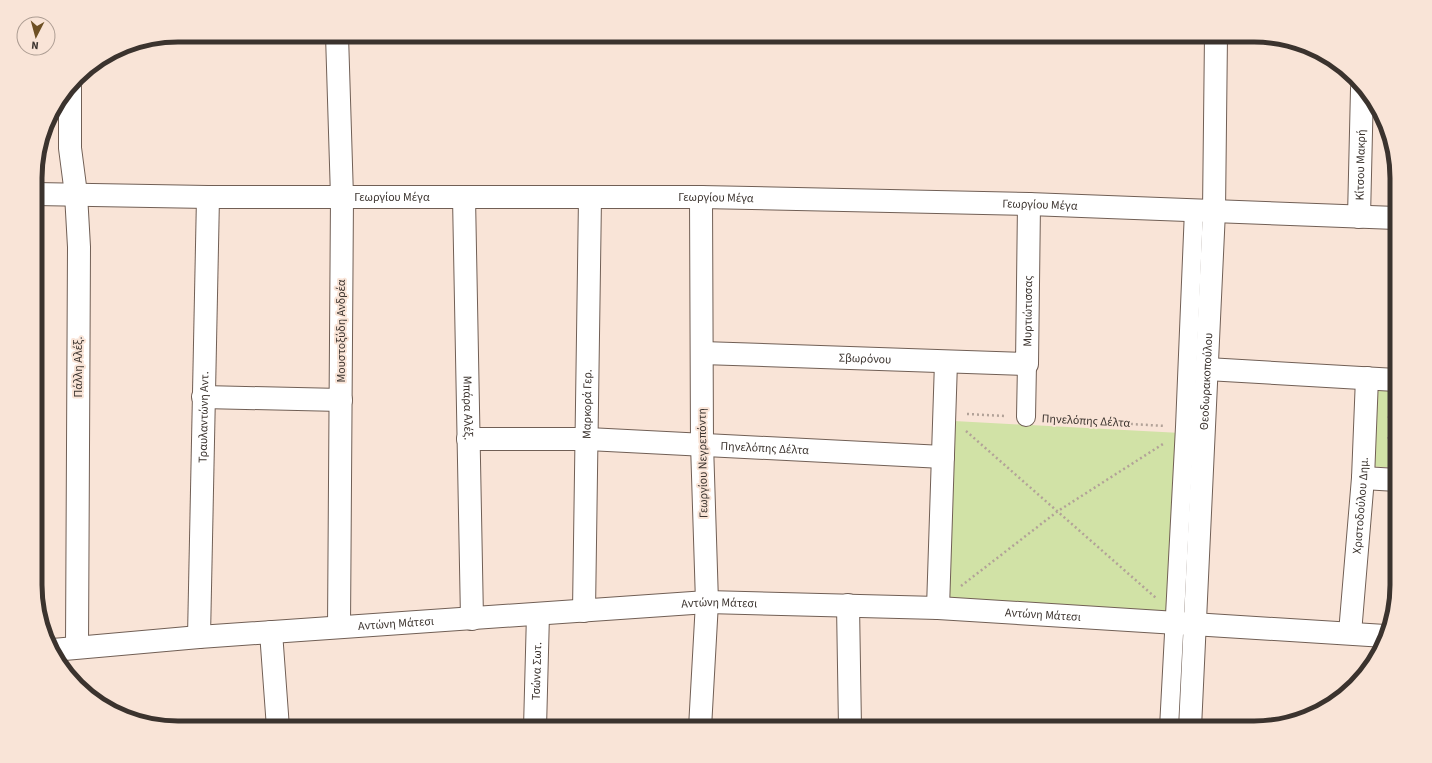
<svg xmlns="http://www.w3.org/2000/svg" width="1432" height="763" font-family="'Source Sans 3',sans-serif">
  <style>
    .green { fill: #d1e2a6 }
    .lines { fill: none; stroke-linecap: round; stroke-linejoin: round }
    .pedestrian-casing { stroke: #715f55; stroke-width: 20 }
    .minor-casing { stroke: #715f55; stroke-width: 24 }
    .tertiary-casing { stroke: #715f55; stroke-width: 24 }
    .path { stroke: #b2a298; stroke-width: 2.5; stroke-dasharray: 2 3; stroke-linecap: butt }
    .pedestrian { stroke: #fff; stroke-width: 18 }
    .minor { stroke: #fff; stroke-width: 22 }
    .tertiary { stroke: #fff; stroke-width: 22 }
    .labels { text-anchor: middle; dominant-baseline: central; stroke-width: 4; stroke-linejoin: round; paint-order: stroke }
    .street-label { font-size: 12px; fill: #3b332e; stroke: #f9e4d7 }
    .rim { fill: none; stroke: #3b332e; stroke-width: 5 }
  </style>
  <rect width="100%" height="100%" fill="#f9e4d7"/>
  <path class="green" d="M 1373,385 L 1396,387 L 1397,468 L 1368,466 Z
    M 954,421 L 1181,433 L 1172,612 L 946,599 Z"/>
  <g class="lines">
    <defs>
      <path id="pedestrian" d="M 1026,417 L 1027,364
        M 1169,728 L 1185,427 L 1194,210"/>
      <g id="minor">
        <path d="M 337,35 L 342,197 L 339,627"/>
        <path d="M 70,88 L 70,148 L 76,194 L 79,247 L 77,647"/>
        <path id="s1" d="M 35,194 L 208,197 L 701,197 L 1029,204 L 1396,218"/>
        <path id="s2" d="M 464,197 L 472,619"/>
        <path id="s3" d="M 1359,217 L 1362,89"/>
        <path id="s4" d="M 702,353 L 1027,364 L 1029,204"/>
        <path d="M 1207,369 L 1396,380"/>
        <path d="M 203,397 L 341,400"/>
        <path id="s5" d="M 468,439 L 588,439 L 943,457"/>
        <path d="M 1363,478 L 1397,480"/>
        <path d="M 848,605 L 850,728"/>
        <path d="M 938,608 L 946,362"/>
        <path id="s6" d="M 584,611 L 590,198"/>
        <path d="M 271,632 L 278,728"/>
        <path id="s7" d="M 1350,633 L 1363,478 L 1367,378"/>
        <path id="s8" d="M 199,637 L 208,197"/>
        <path id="s9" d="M 53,650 L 199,637 L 707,602 L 938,608 L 1385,636"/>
        <path id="s10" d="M 535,728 L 538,614"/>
        <path d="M 700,728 L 707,602 L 702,444 L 701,197"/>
      </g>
      <g id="tertiary">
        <path id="s11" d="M 1190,728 L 1214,211 L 1216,35"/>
      </g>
    </defs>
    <use href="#pedestrian" class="pedestrian-casing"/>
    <use href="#minor" class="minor-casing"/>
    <use href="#tertiary" class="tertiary-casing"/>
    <path class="path" d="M 967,414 L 1005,416
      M 1388,418 L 1397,410
      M 1046,419 L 1165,426
      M 966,431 L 1156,598
      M 1388,437 L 1392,444 L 1397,446
      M 961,586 L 1058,511 L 1163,444"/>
    <use href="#pedestrian" class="pedestrian"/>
    <use href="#minor" class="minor"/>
    <use href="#tertiary" class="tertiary"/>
  </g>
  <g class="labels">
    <g class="street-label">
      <text stroke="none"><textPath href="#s3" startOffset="52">Κίτσου Μακρή</textPath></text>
      <text stroke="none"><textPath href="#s1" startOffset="357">Γεωργίου Μέγα</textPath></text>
      <text stroke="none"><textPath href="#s1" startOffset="681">Γεωργίου Μέγα</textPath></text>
      <text stroke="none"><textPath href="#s1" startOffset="1005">Γεωργίου Μέγα</textPath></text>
      <text stroke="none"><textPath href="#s4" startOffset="378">Μυρτιώτισσας</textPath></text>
      <text transform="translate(341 331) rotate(-90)">Μουστοξύδη Ανδρέα</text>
      <text stroke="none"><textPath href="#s4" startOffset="163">Σβωρόνου</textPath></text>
      <text transform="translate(78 367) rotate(-90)">Πάλλη Αλέξ.</text>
      <text stroke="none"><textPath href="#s11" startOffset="347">Θεοδωρακοπούλου</textPath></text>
      <text stroke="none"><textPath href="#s6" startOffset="207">Μαρκορά Γερ.</textPath></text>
      <text stroke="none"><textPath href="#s2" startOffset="211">Μπάρα Αλέξ.</textPath></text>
      <text stroke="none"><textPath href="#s8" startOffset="220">Τραυλαντώνη Αντ.</textPath></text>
      <text transform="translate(1086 421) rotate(3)">Πηνελόπης Δέλτα</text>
      <text stroke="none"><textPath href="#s5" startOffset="297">Πηνελόπης Δέλτα</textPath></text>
      <text transform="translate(703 463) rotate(-91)">Γεωργίου Νεγρεπόντη</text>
      <text stroke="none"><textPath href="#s7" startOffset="128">Χριστοδούλου Δημ.</textPath></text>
      <text stroke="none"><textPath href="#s9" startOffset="668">Αντώνη Μάτεσι</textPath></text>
      <text stroke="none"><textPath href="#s9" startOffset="992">Αντώνη Μάτεσι</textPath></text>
      <text stroke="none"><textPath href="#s9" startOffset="344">Αντώνη Μάτεσι</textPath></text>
      <text stroke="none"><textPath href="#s10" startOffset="57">Τσώνα Σωτ.</textPath></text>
    </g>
  </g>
  <path d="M0 0H1432V763H0ZM178 42H1254A136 136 0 0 1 1390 178V585A136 136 0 0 1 1254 721H178A136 136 0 0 1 42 585V178A136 136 0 0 1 178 42Z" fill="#f9e4d7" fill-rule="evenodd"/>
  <path class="rim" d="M178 42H1254A136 136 0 0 1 1390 178V585A136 136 0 0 1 1254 721H178A136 136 0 0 1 42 585V178A136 136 0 0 1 178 42Z"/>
  <g transform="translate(36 36) rotate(186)"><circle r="19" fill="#f9e4d7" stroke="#ad9d93"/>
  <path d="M0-3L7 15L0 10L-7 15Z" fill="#6e5024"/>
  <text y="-6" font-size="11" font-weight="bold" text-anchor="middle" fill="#3b332e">N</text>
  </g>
</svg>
